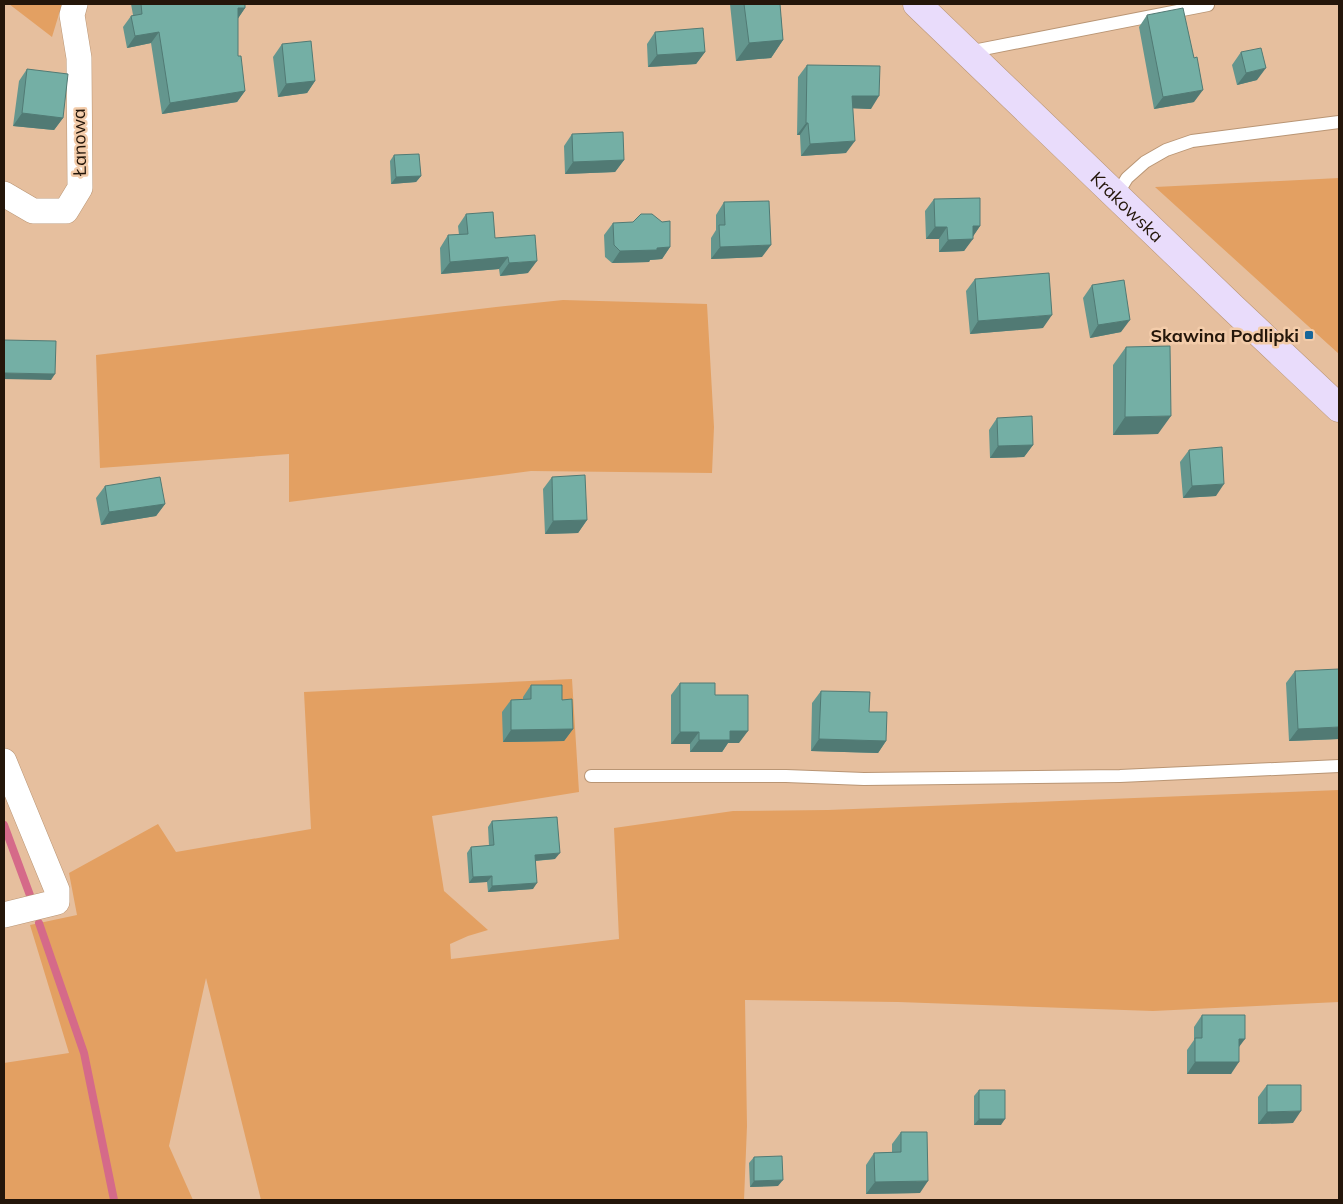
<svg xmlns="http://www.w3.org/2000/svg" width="1343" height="1204" font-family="Mulish,sans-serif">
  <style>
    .green { fill: #e3a062 }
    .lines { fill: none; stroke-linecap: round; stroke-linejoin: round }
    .stream { stroke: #d56a89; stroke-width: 8 }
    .service-casing { stroke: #b99574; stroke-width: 14 }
    .minor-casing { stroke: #b99574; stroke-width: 26 }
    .secondary-casing { stroke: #b99574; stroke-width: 29 }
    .service { stroke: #fff; stroke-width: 12 }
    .minor { stroke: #fff; stroke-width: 25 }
    .secondary { stroke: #e9dcfb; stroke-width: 28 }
    .wall { fill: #64968e }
    .shaded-wall { fill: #517a74 }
    .building { fill: #74afa5; stroke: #517a74 }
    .poi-dot { fill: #186699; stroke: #f3ccaa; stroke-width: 2 }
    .labels { text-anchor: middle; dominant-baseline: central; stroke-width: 5; stroke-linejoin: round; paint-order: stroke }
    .street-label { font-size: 18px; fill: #24160a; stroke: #f3ccaa }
    .poi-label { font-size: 18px; font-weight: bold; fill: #24160a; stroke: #f3ccaa; text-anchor: end }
  </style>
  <rect width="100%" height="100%" fill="#e6bf9e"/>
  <path class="green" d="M 9,4 L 62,4 L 52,37 Z
    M 1339,178 L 1339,354 L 1155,187 Z
    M 563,300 L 707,304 L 714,427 L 712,473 L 531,471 L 289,502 L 289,454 L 100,468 L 96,355 L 496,307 Z
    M 572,679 L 579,792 L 432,816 L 444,891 L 488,930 L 468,936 L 450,944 L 451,959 L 619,939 L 614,828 L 733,811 L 828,810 L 1339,790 L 1339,1002 L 1153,1011 L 898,1002 L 745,1000 L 747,1126 L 744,1200 L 261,1200 L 206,978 L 169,1146 L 193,1200 L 4,1200 L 4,1063 L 69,1053 L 30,925 L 77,915 L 69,873 L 158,824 L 176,852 L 311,829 L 304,692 Z"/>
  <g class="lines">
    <path class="stream" d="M 4,825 L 31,898
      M 39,923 L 84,1053 L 114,1200"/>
    <defs>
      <path id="service" d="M 968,52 L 1208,5
        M 1116,196 L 1127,178 L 1145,162 L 1166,150 L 1192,141 L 1339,122
        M 591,776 L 786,776 L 864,779 L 1120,776 L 1339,766"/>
      <path id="minor" d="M 4,194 L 33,211 L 66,211 L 80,188 L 79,58 L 72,15 L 75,4
        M 4,761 L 57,890 L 57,902 L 4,915"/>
      <g id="secondary">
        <path id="s1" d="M 917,4 L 1233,308 L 1339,408"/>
      </g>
    </defs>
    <use href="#service" class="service-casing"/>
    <use href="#minor" class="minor-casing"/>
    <use href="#secondary" class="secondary-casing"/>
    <use href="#service" class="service"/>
    <use href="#minor" class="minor"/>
    <use href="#secondary" class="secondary"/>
  </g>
  <path class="wall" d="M 131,4 L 245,4 L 245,8 L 238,18 L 238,56 L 245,91 L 237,102 L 162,114 L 151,43 L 127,48 L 123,27 L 131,16 L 133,15 Z
    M 730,4 L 780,4 L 783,40 L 771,58 L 736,61 Z
    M 1147,15 L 1194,102 L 1154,109 L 1139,27 Z
    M 655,32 L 705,52 L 696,64 L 648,67 L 647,44 Z
    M 282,44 L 315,81 L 307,93 L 278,97 L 273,57 Z
    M 1241,52 L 1257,80 L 1237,85 L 1232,65 Z
    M 807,65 L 871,109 L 853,108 L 846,153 L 801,156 L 800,135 L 797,135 L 798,77 Z
    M 27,69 L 63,118 L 54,130 L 13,126 L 19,81 Z
    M 572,134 L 624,160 L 615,172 L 565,174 L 564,146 Z
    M 394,155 L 421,176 L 416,182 L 391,184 L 390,161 Z
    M 934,199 L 980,226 L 973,236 L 964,251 L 939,252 L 939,239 L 926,239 L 925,211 Z
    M 724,202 L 762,257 L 711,259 L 711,238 L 716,230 L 716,215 Z
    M 466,214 L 495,238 L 528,273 L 500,276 L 499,269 L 441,274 L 440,248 L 448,235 L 459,235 L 458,226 Z
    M 613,223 L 670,247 L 662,259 L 650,260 L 649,262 L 612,263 L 605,257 L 604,235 Z
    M 975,279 L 1043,328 L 970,334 L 966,291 Z
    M 1092,285 L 1121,332 L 1090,338 L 1083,298 Z
    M 1126,347 L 1158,434 L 1113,435 L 1113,365 Z
    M 997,418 L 1033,445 L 1024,457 L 990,458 L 989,430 Z
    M 1189,450 L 1216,496 L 1183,498 L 1180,462 Z
    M 552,477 L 587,520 L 578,533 L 545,534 L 543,489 Z
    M 105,486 L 165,504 L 156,516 L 101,525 L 96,498 Z
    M 1295,671 L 1339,739 L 1289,741 L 1286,683 Z
    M 680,683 L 715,695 L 739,743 L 728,743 L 722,752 L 690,752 L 690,744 L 671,744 L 671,695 Z
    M 531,685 L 562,700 L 573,729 L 564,741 L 503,742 L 502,712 L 511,700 L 523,699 L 523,697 Z
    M 821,691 L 869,712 L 886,741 L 878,753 L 811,751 L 812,703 Z
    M 492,821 L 555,859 L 536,861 L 533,889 L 488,892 L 487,882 L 469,883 L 467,853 L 471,847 L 489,846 L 488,827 Z
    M 1202,1015 L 1239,1047 L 1231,1074 L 1187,1074 L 1187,1050 L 1194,1040 L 1194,1027 Z
    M 1267,1085 L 1293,1123 L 1258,1124 L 1258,1097 Z
    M 979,1090 L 1001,1125 L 974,1125 L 974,1096 Z
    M 901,1132 L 920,1193 L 866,1194 L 866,1165 L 874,1153 L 892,1152 L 892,1144 Z
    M 754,1157 L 778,1186 L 750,1187 L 749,1163 Z"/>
  <path class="shaded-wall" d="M 238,8 L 245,8 L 237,20 Z
    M 159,32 L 151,43 L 127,48 L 135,36 Z
    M 783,40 L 771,58 L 736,61 L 749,43 Z
    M 705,52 L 696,64 L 648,67 L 657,55 Z
    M 1266,68 L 1257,80 L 1237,85 L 1246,73 Z
    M 315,81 L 307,93 L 278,97 L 286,84 Z
    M 1203,90 L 1194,102 L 1154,109 L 1163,97 Z
    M 245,91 L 237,102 L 162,114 L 170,103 Z
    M 852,96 L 879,96 L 871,109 L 844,108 Z
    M 22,113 L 63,118 L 54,130 L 13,126 Z
    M 806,123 L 808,123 L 800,135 L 797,135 Z
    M 855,141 L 846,153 L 801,156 L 810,144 Z
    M 624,160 L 615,172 L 565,174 L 573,162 Z
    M 421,176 L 416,182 L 391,184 L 396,177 Z
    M 973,226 L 980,226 L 972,238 Z
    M 935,227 L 947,227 L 939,239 L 926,239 Z
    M 973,239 L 964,251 L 939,252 L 948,240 Z
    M 771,245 L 762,257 L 711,259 L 720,247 Z
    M 670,247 L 662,259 L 650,260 L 649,262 L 612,263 L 620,251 Z
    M 508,257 L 499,269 L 441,274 L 450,262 Z
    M 537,261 L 528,273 L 500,276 L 509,263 Z
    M 1052,315 L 1043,328 L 970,334 L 978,321 Z
    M 1130,320 L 1121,332 L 1090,338 L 1098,325 Z
    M 4,373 L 55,374 L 51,380 L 4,379 Z
    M 1171,416 L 1158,434 L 1113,435 L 1125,417 Z
    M 1033,445 L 1024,457 L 990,458 L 998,446 Z
    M 1224,484 L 1216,496 L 1183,498 L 1192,486 Z
    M 165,504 L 156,516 L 101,525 L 109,512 Z
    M 587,520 L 578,533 L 545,534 L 553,521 Z
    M 1339,727 L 1339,739 L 1289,741 L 1298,729 Z
    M 573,729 L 564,741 L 503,742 L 511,730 Z
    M 730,731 L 748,731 L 739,743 L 728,743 L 722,752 L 690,752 L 699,740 Z
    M 680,732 L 699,732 L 690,744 L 671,744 Z
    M 819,739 L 886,741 L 878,753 L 811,751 Z
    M 560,853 L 555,859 L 531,861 L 535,855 Z
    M 492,876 L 487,882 L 469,883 L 473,877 Z
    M 537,883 L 533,889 L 488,892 L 492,886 Z
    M 1239,1039 L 1245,1039 L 1236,1051 Z
    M 1195,1062 L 1239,1062 L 1231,1074 L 1187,1074 Z
    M 1301,1111 L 1293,1123 L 1258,1124 L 1267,1112 Z
    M 979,1119 L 1005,1119 L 1001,1125 L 974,1125 Z
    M 783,1180 L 778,1186 L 750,1187 L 754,1181 Z
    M 928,1181 L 920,1193 L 866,1194 L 875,1182 Z"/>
  <path class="building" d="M 141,4 L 245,4 L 245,8 L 238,8 L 238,56 L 241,56 L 245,91 L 170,103 L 159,32 L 135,36 L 131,16 L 142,14 Z
    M 744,4 L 780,4 L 783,40 L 749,43 Z
    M 1183,8 L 1194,58 L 1197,57 L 1203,90 L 1163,97 L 1147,15 Z
    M 703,28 L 705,52 L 657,55 L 655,32 Z
    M 311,41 L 315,81 L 286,84 L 282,44 Z
    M 1261,48 L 1266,68 L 1246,73 L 1241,52 Z
    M 807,65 L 880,66 L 879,96 L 852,96 L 855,141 L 810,144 L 808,123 L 806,123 Z
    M 27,69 L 68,74 L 63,118 L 22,113 Z
    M 623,132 L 624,160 L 573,162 L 572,134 Z
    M 419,154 L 421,176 L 396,177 L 394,155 Z
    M 980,198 L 980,226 L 973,226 L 973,239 L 948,240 L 947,227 L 935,227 L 934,199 Z
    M 769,201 L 771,245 L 720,247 L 719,225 L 725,225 L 724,202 Z
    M 493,212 L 495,238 L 535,235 L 537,261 L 509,263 L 508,257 L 450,262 L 448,235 L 468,234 L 466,214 Z
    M 641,214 L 652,214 L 662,222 L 670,221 L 670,247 L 657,248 L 657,250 L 620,251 L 614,245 L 613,223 L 633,222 Z
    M 1049,273 L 1052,315 L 978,321 L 975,279 Z
    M 1124,280 L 1130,320 L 1098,325 L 1092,285 Z
    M 4,340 L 56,341 L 55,374 L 4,373 Z
    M 1170,346 L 1171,416 L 1125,417 L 1126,347 Z
    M 1032,416 L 1033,445 L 998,446 L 997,418 Z
    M 1222,447 L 1224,484 L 1192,486 L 1189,450 Z
    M 585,475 L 587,520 L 553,521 L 552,477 Z
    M 160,477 L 165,504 L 109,512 L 105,486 Z
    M 1339,669 L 1339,727 L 1298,729 L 1295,671 Z
    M 680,683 L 715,683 L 715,695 L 748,695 L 748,731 L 730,731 L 730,740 L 699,740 L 699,732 L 680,732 Z
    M 531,685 L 562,685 L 562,700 L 572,699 L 573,729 L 511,730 L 511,700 L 531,699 Z
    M 821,691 L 870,692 L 869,712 L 887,712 L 886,741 L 819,739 Z
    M 557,817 L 560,853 L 535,855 L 537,883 L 492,886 L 492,876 L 473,877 L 471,847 L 494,845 L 492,821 Z
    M 1202,1015 L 1245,1015 L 1245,1039 L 1239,1039 L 1239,1062 L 1195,1062 L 1195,1038 L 1202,1038 Z
    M 1267,1085 L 1301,1085 L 1301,1111 L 1267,1112 Z
    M 979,1090 L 1005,1090 L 1005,1119 L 979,1119 Z
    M 901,1132 L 927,1132 L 928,1181 L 875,1182 L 874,1153 L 901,1152 Z
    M 782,1156 L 783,1180 L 754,1181 L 754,1157 Z"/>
  <rect class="poi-dot" x="1304" y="330" width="10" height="10" rx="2.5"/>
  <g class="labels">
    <g class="street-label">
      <text transform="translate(79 142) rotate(-91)">Łanowa</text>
      <text stroke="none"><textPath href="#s1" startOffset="292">Krakowska</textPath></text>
    </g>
    <g class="poi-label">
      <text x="1299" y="335">Skawina Podlipki</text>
    </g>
  </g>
  <rect width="1343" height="1204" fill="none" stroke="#24160a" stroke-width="10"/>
</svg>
